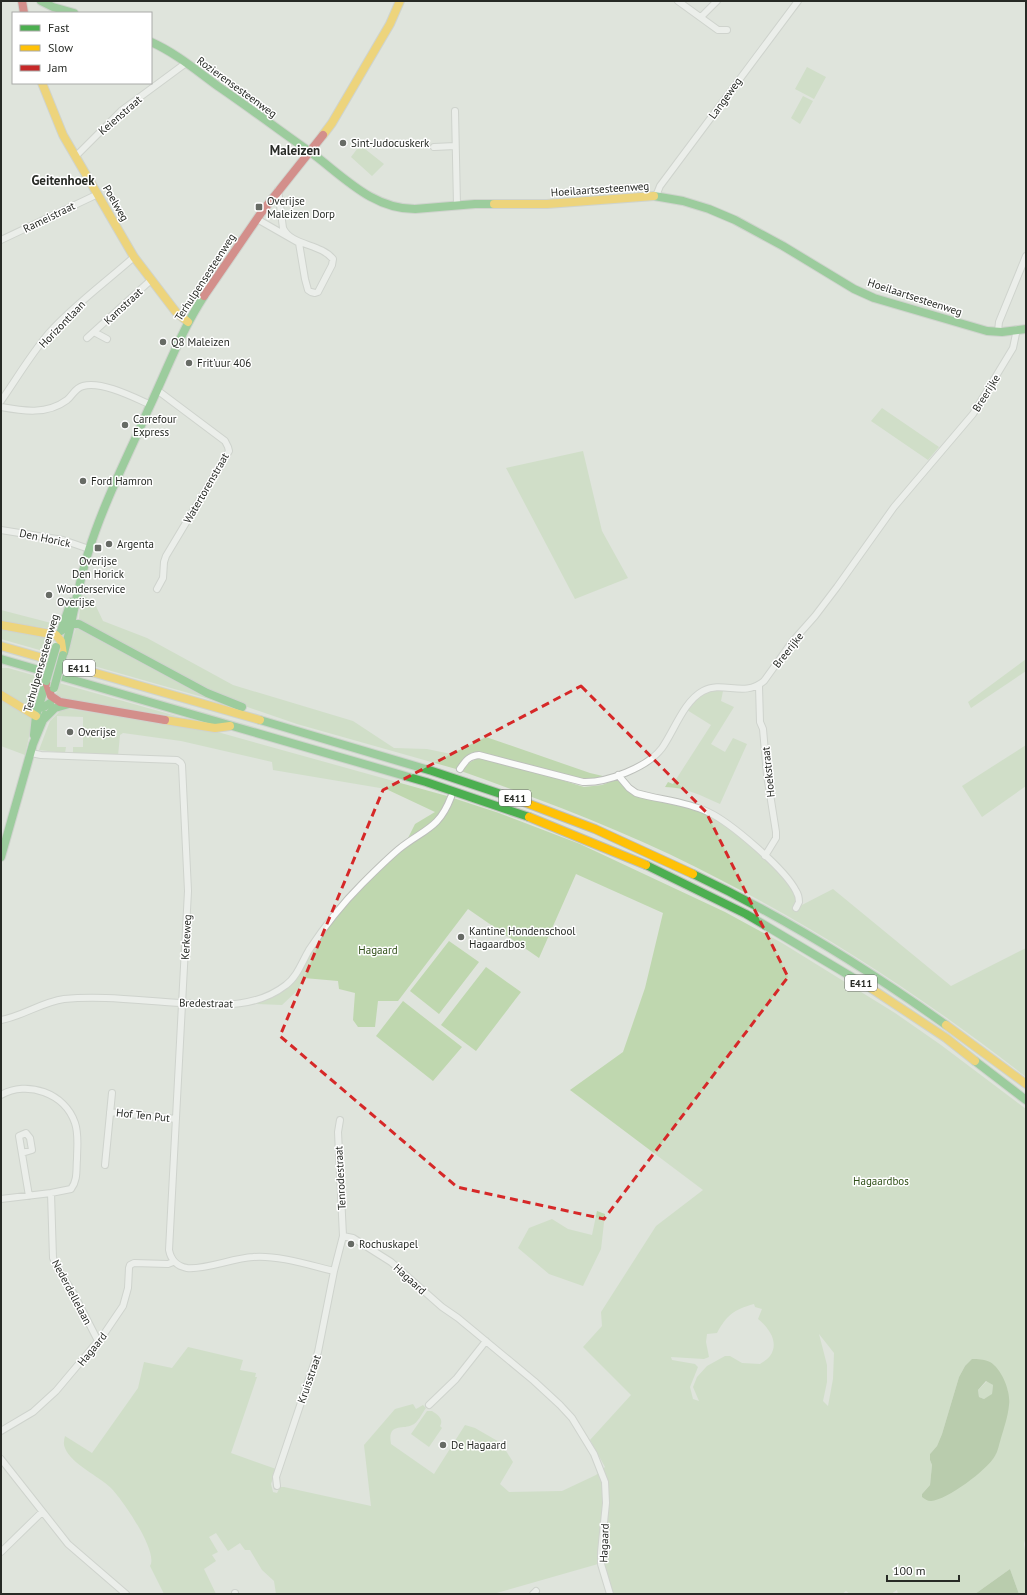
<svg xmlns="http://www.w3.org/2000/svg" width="1027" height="1595" font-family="'PT Sans',sans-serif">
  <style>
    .green { fill: #bfd7af; fill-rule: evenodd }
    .water { fill: #8caf74; fill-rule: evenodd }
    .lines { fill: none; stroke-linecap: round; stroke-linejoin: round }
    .street-casing { stroke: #bcbfba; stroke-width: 8 }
    .fast-casing { stroke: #bcbfba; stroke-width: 10 }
    .slow-casing { stroke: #bcbfba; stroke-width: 10 }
    .jam-casing { stroke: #bcbfba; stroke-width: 10 }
    .street { stroke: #fafbfa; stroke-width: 6 }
    .fast { stroke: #4caf50; stroke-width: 8 }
    .slow { stroke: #ffc107; stroke-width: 8 }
    .jam { stroke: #c62828; stroke-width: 8 }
    .fast-bridge-casing { stroke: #bcbfba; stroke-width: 10; stroke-linecap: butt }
    .fast-bridge { stroke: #4caf50; stroke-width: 8 }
    .marked { fill: none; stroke: #d62828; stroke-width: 3; stroke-dasharray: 8 5; stroke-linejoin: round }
    .poi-dot { fill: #676b65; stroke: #fff; stroke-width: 1.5 }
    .labels { text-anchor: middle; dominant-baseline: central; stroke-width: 3; stroke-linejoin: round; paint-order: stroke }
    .shield { fill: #fff; stroke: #686a66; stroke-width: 1 }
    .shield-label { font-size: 10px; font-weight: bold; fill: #272a25 }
    .street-label { font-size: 11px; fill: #272a25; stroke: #fff }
    .poi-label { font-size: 11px; fill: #272a25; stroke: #fff; text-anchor: start }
    .park-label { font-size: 11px; fill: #2f4f17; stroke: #fff }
    .quarter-label { font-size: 13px; font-weight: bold; fill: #272a25; stroke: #fff }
  </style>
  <rect width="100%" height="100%" fill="#dfe4dc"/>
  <path class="green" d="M 807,67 L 826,77 L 814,99 L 795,89 Z
    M 803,96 L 813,101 L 800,124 L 791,118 Z
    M 360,145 L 384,164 L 372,176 L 351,157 Z
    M 882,408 L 939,447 L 928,460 L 871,421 Z
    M 583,451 L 602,531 L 628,578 L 575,599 L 506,468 Z
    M 81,594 L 94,602 L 103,621 L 147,638 L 233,685 L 353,721 L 394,748 L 427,749 L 451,754 L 486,737 L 590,773 L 607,777 L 591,780 L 575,778 L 486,754 L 471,753 L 461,762 L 456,769 L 297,724 L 230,701 L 79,619 Z
    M 1,610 L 55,624 L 54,627 L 47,628 L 1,621 Z
    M 1,627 L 54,639 L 50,653 L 1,639 Z
    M 76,628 L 206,698 L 66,658 Z
    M 1026,659 L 1026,671 L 971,708 L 968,702 Z
    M 1,668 L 8,668 L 43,678 L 34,708 L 1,693 Z
    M 59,683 L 180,717 L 55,698 Z
    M 714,690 L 723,691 L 721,701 L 734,707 L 711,744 L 725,752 L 733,738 L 747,744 L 720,804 C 702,796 685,787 665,787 L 668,782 L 673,784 L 711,725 L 687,710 C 694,700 702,693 714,690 Z
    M 1,699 L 31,718 L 31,728 L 25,755 L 1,746 Z
    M 63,708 L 214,731 L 447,796 L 446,806 L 440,817 L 406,842 L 415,824 L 435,812 L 386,789 L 273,770 L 272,762 L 181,741 L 123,733 L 120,735 L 118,756 L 73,754 L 73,747 L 83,747 L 83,717 L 57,716 L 57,747 L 66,747 L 65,753 L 39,750 L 50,721 Z
    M 1026,745 L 1026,786 L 982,817 L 962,786 Z
    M 479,757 L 493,759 L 584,787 L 602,785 L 617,779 C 642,805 667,800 698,810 C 726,820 779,867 794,893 C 797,897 797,903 798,907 L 833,889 L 951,986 L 1026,948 L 1026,1077 C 930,1002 829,935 721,880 C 638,836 550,803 461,771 L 469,763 Z
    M 453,798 L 499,813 L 580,844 L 725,912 L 782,943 L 895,1013 L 941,1045 L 1026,1109 L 1026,1536 L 1024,1544 L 1026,1556 L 1026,1594 L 1019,1594 L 1010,1569 L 975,1594 L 898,1594 L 897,1590 L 891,1594 L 850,1594 L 846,1591 L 842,1594 L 608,1594 L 601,1569 L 598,1564 L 493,1594 L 276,1594 L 274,1581 L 262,1570 L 250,1550 L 245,1550 L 240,1543 L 228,1551 L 216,1533 L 209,1537 L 218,1552 L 212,1555 L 216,1561 L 204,1569 L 216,1594 L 164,1594 L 150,1566 C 159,1552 122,1499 111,1488 C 99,1476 71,1464 65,1448 C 63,1444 64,1440 65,1436 L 92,1453 L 138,1388 L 144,1362 L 172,1368 L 188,1347 L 243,1360 L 240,1370 L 256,1373 L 255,1377 L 257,1377 L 231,1453 L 276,1469 L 271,1484 L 273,1492 L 277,1493 L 280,1487 L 284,1487 L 371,1506 L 364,1445 L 395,1409 L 413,1404 L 416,1409 L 423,1405 L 426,1408 C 422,1413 418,1423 412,1425 C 403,1430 387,1422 391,1444 L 434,1474 L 465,1425 L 475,1428 L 501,1443 L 513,1462 L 500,1484 L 509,1492 L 562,1491 L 596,1475 L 605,1467 L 590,1440 L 631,1395 L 583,1347 L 602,1326 L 601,1312 L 656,1226 L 703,1190 L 570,1090 L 623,1052 L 645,988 L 663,913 L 576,874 L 539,958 L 468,909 L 398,1001 L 378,1001 L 375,1027 L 358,1027 L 353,1020 L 355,993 L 339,989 L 338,981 L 304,978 L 298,990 L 282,1005 L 257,1004 L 258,1001 L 278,992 L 354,895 L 394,856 L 440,822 L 445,815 ZM 754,1304 L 755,1307 L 762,1309 L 758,1319 C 768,1327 780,1342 770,1356 C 768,1359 763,1362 760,1364 L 742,1363 L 730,1356 L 725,1356 L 707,1366 L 697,1377 L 693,1387 L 699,1401 L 693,1399 L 690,1387 L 698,1367 L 695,1364 L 672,1360 L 671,1357 L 704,1359 L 709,1357 L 706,1342 L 707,1334 L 717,1333 C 727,1315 733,1310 754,1304 ZM 819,1334 L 834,1353 L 833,1379 L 828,1406 L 823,1401 L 827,1382 L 827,1365 ZM 965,1366 L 1008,1390 L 995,1456 L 970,1480 L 922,1494 L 930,1485 L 932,1465 L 930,1460 L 930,1454 L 937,1446 L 942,1434 L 959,1377 Z
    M 449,941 L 479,962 L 439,1014 L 410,991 Z
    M 486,967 L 521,992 L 476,1051 L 441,1025 Z
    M 403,1001 L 462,1047 L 433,1081 L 376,1036 Z
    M 597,1211 L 605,1214 L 601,1249 L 583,1286 L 549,1274 L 518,1248 L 529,1228 L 552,1219 L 568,1229 L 592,1235 Z
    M 987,1381 L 993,1385 L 992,1395 L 984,1399 L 979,1397 L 978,1390 Z
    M 427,1411 L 432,1411 C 438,1415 444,1419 440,1426 L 442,1428 L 429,1447 L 411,1434 Z"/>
  <path class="water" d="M 972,1359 C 978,1359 983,1359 990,1362 C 1002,1369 1011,1392 1009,1405 C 1008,1416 1004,1428 1001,1438 C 999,1444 998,1451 995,1456 C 987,1470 947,1500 931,1501 C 927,1501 925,1499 922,1497 L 922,1494 L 930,1485 L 932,1465 L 930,1460 L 930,1454 L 937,1446 L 942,1434 L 959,1377 L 965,1366 ZM 986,1381 L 993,1385 L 992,1394 L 984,1399 L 979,1397 L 978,1390 Z
    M 1010,1569 L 1019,1594 L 975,1594 Z"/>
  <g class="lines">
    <defs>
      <path id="street" d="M 678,1 L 718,30 L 727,30
        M 701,17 L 717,1
        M 455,111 L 457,205
        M 434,147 L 455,146
        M 76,156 L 121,111 L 186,63
        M 656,196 L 660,186 L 798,1
        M 257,219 L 299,243 L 305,279 L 308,290 L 311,292 L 315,293 L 318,292 L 332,265 L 333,259 C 320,243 291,246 283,228 L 278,190
        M 1,240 L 98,194
        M 998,331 L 999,322 L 1026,256
        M 94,332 L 107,339
        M 87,338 L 151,280
        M 1,401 C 17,378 31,354 49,333 C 74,305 106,282 134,257
        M 1,407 C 23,411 47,415 67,400 C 73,395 75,388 83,386 C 102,381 133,397 151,405
        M 1,530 L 63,540 L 89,549
        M 157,589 L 163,578 L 164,562 L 166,556 L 229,451 L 228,447 L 225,441 L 157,390
        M 759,686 L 760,722 L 763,729 L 767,775 L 776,832 L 776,838 L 765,856
        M 31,753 L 41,755 L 177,760 L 181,763 L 182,765 L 188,891 L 169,1250 C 171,1260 176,1266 187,1268 C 205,1270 233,1258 253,1257 C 278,1255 309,1265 334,1271 L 343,1236 L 338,1132 L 340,1120
        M 460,769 C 466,760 469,756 479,755 L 583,782 C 607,783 648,767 662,748 C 674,731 684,701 703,691 C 723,680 744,698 764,681 L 792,642 L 815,616 L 837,587 L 894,507 L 973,414 L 1013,348 L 1017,329
        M 618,775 L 629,788 L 636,793 C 660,800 685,801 708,812 C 730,822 785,869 796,891 C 798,894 799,898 799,902 L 796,908
        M 1,1020 C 23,1016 42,1002 64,999 C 102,995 143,1001 182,1003 C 218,1005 255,1009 286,985 C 297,977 302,962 309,950 C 324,927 342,904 362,884 C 374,872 386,860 399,849 C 424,829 439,829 451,797
        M 1,1095 C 27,1080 65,1093 75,1123 C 79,1135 77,1147 77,1159 C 76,1169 78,1180 71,1189 L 51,1193 L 1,1199
        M 110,1112 L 176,1119
        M 22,1153 L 32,1150 L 30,1138 L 26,1133 L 19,1136 L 29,1196
        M 105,1165 L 112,1093
        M 51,1193 L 53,1258 L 60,1272 L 74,1294 L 98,1341
        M 343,1236 L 353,1238 L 391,1262 L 442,1307 L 458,1318 L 534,1381 L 560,1405 L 572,1418 L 594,1454 L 605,1482 L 606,1503 L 601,1552 L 601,1564 L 610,1594
        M 429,1405 L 456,1379 L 486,1341
        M 1,1431 L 33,1412 L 56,1391 L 104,1334 L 123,1306 L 128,1288 L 129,1268 L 130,1265 L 134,1263 L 168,1264 L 173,1262
        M 1,1459 L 68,1544 L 126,1594
        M 277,1486 L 276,1477 L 318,1352 L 334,1271
        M 1,1552 L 42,1512
        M 235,1593 L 235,1594
        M 533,1594 L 536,1591"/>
      <path id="fast" d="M 41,1 L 53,7 L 74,13
        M 151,42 C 176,53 197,71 219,87 C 251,109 282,132 313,154 C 345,178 373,209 415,209 L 475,204 L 494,204
        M 654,196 L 683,201 L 709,209 L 735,220 L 783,246 L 854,289 L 874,298 L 987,331 L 1002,332 L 1026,329
        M 62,630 L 71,624 L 79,624 L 207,693 L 242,707
        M 61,631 L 71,602
        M 64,653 C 73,619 78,584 89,550 C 104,502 128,456 148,410 C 166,372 181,331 204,296
        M 1,659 L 426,782 L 529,817
        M 30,711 L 44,707 L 50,703
        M 43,720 L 55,708 L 69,704
        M 260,720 L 432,771 L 516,799
        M 34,735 L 36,716 L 46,682
        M 1,857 L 33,744 L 45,715
        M 646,865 L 746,914 L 872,989
        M 693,874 C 782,916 866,968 946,1025
        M 975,1061 L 1026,1100"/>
      <path id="slow" d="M 42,83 L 63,135 L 134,257 L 176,312 L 188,322
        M 323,135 L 332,123 L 390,24 L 400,1
        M 494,204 L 547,204 L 654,196
        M 1,625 L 56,635 L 61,641 L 63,655
        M 1,646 L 260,720
        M 1,695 L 36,716
        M 165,720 L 215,728 L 230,726
        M 516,799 L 595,829 L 693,874
        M 529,817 L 646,865
        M 872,989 L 946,1038 L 975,1061
        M 946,1025 L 1026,1084"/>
      <path id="jam" d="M 22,1 L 24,13
        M 204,296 L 261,213 L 323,135
        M 46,681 L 51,696 L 60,702 L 165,720"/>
    </defs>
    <use href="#street" class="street-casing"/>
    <use href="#fast" class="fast-casing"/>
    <use href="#slow" class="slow-casing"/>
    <use href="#jam" class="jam-casing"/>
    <use href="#street" class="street"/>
    <use href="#fast" class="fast"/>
    <use href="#slow" class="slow"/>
    <use href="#jam" class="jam"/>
    <defs>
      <path id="fast-bridge" d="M 46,681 L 56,647
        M 54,688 L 63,655"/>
    </defs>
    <use href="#fast-bridge" class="fast-bridge-casing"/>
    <use href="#fast-bridge" class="fast-bridge"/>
  </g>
  <path d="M0 0H1027V1595H0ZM 581,686 L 706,812 L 788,977 L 604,1219 L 457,1187 L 280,1036 L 383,790 Z" fill="#dfe4dc" fill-opacity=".55" fill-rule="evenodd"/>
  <path class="marked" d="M 581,686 L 706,812 L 788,977 L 604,1219 L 457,1187 L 280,1036 L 383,790 Z"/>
  <g class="poi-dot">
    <circle cx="343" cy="143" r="4"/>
    <rect x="255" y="203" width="8" height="8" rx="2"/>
    <circle cx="163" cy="342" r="4"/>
    <circle cx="189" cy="363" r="4"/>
    <circle cx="125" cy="425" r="4"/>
    <circle cx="83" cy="481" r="4"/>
    <circle cx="109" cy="544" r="4"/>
    <rect x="94" y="544" width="8" height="8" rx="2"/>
    <circle cx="49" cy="595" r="4"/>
    <circle cx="70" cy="732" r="4"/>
    <circle cx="461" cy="937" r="4"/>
    <circle cx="351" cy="1244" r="4"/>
    <circle cx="443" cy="1445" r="4"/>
  </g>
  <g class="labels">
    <g class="shield">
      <rect x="63" y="660" width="32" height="16" rx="3"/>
      <rect x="499" y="790" width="32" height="16" rx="3"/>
      <rect x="845" y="975" width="32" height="16" rx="3"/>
    </g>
    <g class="shield-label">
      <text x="79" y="668">E411</text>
      <text x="515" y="798">E411</text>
      <text x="861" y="983">E411</text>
    </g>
    <g class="street-label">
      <text transform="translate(237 87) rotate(36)">Rozierensesteenweg</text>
      <text transform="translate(725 98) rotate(-54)">Langeweg</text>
      <text transform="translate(120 115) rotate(-41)">Keienstraat</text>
      <text transform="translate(600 189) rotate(-4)">Hoeilaartsesteenweg</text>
      <text transform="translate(116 203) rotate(60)">Poelweg</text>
      <text transform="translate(49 217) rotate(-26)">Rameistraat</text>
      <text transform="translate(205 277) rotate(-57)">Terhulpensesteenweg</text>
      <text transform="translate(915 297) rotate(18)">Hoeilaartsesteenweg</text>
      <text transform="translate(123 306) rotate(-43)">Kamstraat</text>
      <text transform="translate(62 324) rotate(-46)">Horizontlaan</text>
      <text transform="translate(986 393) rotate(-58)">Breerijke</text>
      <text transform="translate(206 488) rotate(-60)">Watertorenstraat</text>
      <text transform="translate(45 538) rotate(12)">Den Horick</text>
      <text transform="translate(788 650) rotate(-52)">Breerijke</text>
      <text transform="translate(41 663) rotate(-74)">Terhulpensesteenweg</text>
      <text transform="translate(768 772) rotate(-96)">Hoekstraat</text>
      <text transform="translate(186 937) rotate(-87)">Kerkeweg</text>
      <text transform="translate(206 1003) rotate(1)">Bredestraat</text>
      <text transform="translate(143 1115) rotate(6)">Hof Ten Put</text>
      <text transform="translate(340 1178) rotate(-93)">Tenrodestraat</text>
      <text transform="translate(410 1279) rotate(42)">Hagaard</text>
      <text transform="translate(72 1292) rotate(62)">Nederdellelaan</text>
      <text transform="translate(92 1349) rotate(-51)">Hagaard</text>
      <text transform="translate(309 1379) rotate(-71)">Kruisstraat</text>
      <text transform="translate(604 1543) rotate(-88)">Hagaard</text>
    </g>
    <g class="poi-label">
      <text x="351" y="143">Sint-Judocuskerk</text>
      <text x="267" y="201">Overijse<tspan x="267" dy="13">Maleizen Dorp</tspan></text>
      <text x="171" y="342">Q8 Maleizen</text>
      <text x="197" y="363">Frit'uur 406</text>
      <text x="133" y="419">Carrefour<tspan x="133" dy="13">Express</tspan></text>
      <text x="91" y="481">Ford Hamron</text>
      <text x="117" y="544">Argenta</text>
      <text x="98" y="561" text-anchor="middle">Overijse<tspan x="98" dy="13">Den Horick</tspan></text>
      <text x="57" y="589">Wonderservice<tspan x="57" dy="13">Overijse</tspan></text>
      <text x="78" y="732">Overijse</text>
      <text x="469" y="931">Kantine Hondenschool<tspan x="469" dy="13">Hagaardbos</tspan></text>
      <text x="359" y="1244">Rochuskapel</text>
      <text x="451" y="1445">De Hagaard</text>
    </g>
    <g class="park-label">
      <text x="378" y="950">Hagaard</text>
      <text x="881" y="1181">Hagaardbos</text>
    </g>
    <g class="quarter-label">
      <text x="295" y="150">Maleizen</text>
      <text x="63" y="180">Geitenhoek</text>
    </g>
  </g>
  <rect width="1027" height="1595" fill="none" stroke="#272a25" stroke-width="4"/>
  <rect x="12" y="12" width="140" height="72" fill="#ffffff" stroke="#a9aaa8"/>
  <rect x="20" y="25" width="20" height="6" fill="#4caf50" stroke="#a9aaa8"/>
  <text x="48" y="32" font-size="12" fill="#272a25">Fast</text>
  <rect x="20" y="45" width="20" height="6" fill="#ffc107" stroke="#a9aaa8"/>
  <text x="48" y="52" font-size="12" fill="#272a25">Slow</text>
  <rect x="20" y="65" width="20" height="6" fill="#c62828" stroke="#a9aaa8"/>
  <text x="48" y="72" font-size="12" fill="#272a25">Jam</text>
  <path d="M887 1575v6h72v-6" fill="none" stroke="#272a25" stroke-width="2"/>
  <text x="893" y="1575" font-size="12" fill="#272a25" stroke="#ffffff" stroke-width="3" paint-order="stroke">100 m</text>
</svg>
